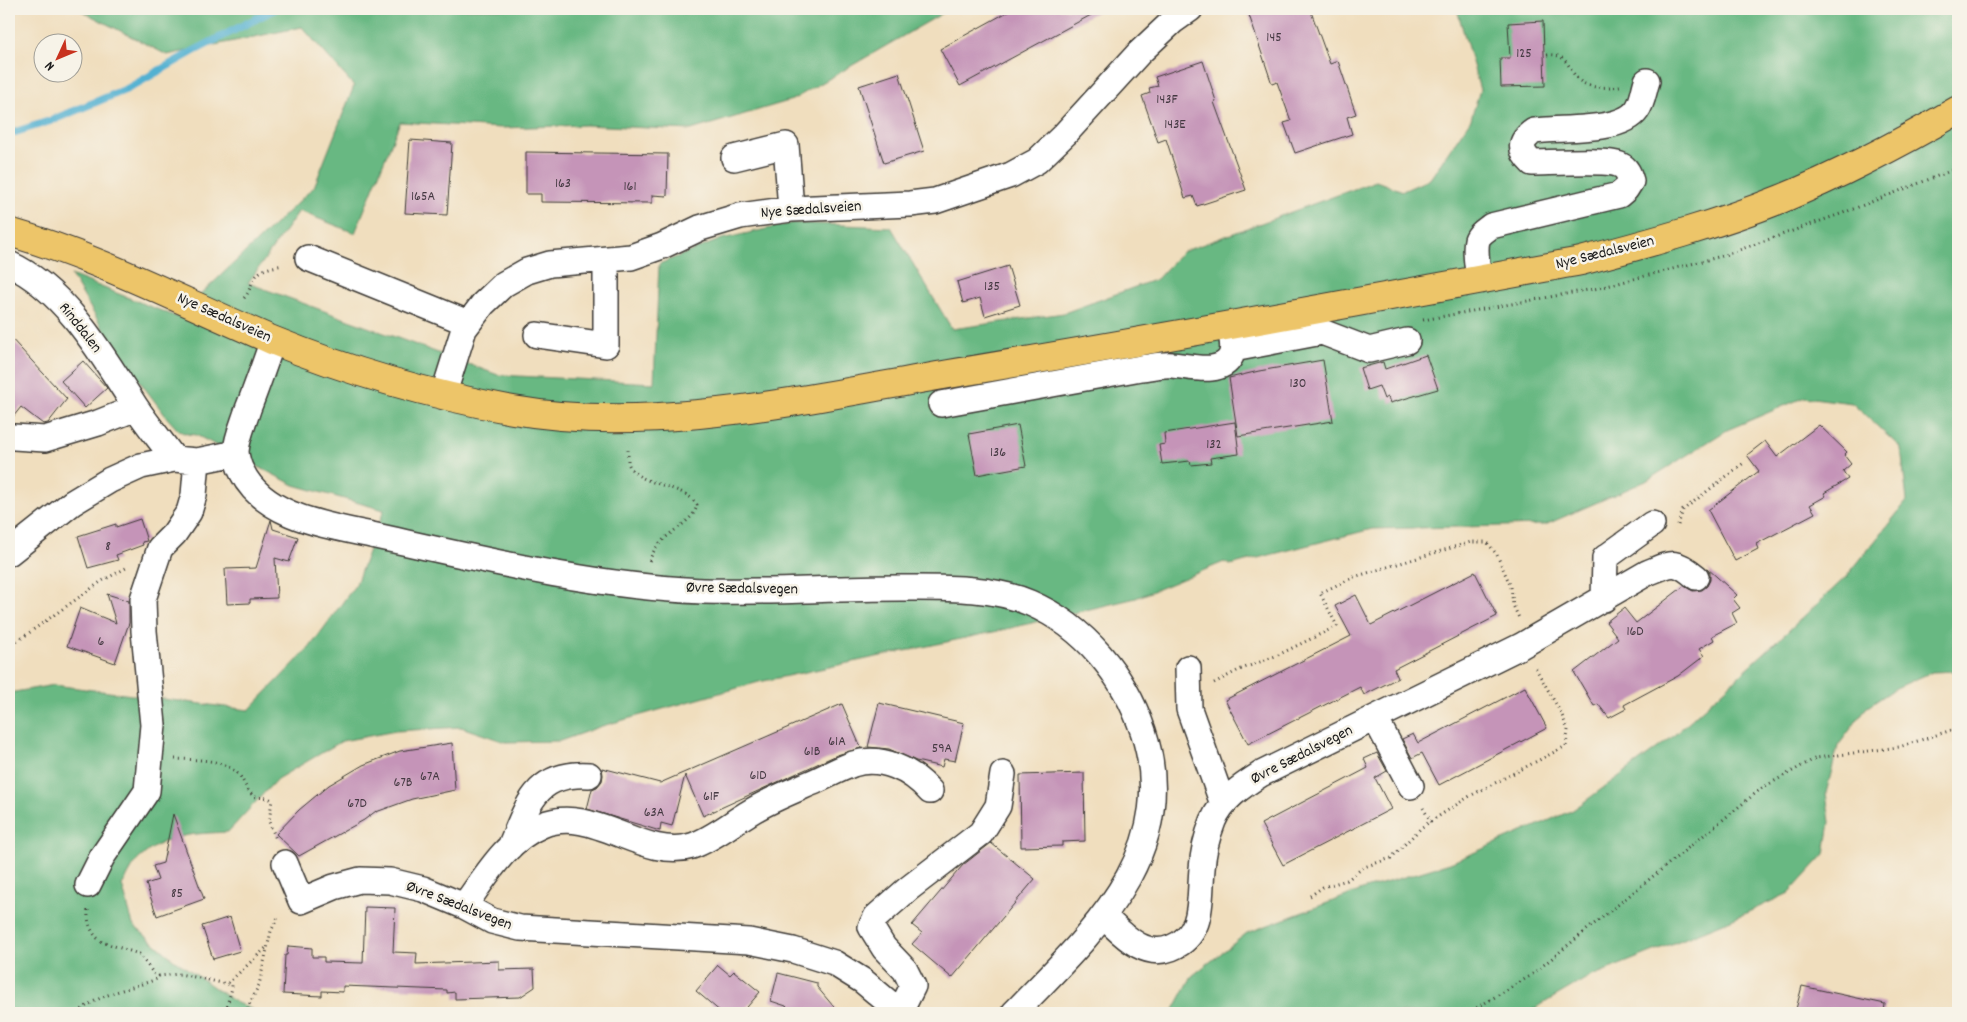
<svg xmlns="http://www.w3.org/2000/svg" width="1967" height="1022" font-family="Dekko,sans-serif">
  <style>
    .forest { fill: #68b882; stroke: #426a4f }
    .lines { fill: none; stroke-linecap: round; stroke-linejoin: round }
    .stream { stroke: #53b1d1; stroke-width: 8 }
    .building { fill: #c594b8 }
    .minor-casing { stroke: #3c3934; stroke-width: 28 }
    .major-casing { stroke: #3c3934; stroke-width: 30 }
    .path { stroke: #3c3934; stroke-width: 3; stroke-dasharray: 1 4; stroke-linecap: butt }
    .minor { stroke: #fff; stroke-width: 25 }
    .major { stroke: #edc569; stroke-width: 28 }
    .labels { text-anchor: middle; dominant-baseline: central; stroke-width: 5; stroke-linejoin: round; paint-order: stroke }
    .number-label { font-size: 14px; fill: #463a43 }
    .street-label { font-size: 16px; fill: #1c1c1c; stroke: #f7f3e8 }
  </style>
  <rect width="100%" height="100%" fill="#f7f3e8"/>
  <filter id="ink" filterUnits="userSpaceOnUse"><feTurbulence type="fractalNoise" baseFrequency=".02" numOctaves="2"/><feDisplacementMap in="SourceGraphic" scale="10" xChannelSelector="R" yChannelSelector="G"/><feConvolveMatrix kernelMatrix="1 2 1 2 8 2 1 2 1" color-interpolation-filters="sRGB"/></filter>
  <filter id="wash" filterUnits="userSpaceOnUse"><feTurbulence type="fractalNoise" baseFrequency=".0096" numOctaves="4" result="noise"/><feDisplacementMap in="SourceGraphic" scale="20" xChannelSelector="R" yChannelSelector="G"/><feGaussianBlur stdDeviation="1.12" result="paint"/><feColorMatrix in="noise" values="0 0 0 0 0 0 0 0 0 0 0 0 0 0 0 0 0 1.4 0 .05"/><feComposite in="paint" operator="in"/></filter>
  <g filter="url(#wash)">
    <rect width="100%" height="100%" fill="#f0debe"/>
    <path class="forest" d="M 78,9 L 950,9 L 792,100 L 691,130 L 585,125 L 502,128 L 400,122 L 355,233 L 299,211 L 248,283 L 498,375 L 654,383 L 659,264 L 722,239 L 793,223 L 891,227 L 952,329 L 1064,313 L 1157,279 L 1182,252 L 1376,181 L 1403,191 L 1430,179 L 1471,119 L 1480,90 L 1457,9 L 1958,9 L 1958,671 L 1932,672 L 1896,688 L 1866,708 L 1838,746 L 1826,793 L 1830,822 L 1825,854 L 1789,893 L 1731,920 L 1587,978 L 1527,1013 L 1172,1013 L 1192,976 L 1247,933 L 1365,889 L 1450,863 L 1573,810 L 1670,739 L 1786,633 L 1847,576 L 1907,501 L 1901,448 L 1852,403 L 1805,397 L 1727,430 L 1646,481 L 1545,525 L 1372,529 L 1230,565 L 1224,562 L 1136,598 L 998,631 L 759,682 L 602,726 L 560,741 L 505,742 L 461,727 L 396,731 L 342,741 L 277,779 L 228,832 C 194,834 167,833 140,858 C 132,865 128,877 122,885 L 133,925 L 172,958 L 235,1002 L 260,1013 L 9,1013 L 9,693 L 54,685 L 249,710 L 310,647 L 356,584 L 384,510 L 294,485 L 196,435 L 187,434 L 179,431 L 168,419 L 113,346 L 71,275 L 177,317 L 314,187 L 354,86 L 302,27 L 167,55 Z"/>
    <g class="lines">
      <path class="stream" d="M 9,134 L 50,121 L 127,89 L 192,52 L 275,9"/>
    </g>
    <g id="blocks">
      <path class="building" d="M 1013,9 L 1102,9 L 960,86 L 940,49 Z
        M 1247,9 L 1310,9 L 1330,64 L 1338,61 L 1356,114 L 1347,117 L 1352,134 L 1295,153 L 1284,123 L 1291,121 L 1277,82 L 1272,84 Z
        M 1543,21 L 1545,86 L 1501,87 L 1500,58 L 1510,58 L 1508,23 Z
        M 1203,61 L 1216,101 L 1214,102 L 1246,190 L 1197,206 L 1193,196 L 1185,198 L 1166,139 L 1158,142 L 1142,96 L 1150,93 L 1149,88 L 1158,86 L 1155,77 Z
        M 899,73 L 924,151 L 884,163 L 859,86 Z
        M 410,140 L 452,143 L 447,215 L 405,213 Z
        M 526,152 L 668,154 L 667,196 L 652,195 L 652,203 L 541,202 L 541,194 L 526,194 Z
        M 1008,266 L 1020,305 L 985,316 L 980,298 L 963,303 L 957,282 Z
        M 9,336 L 67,399 L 48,423 L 43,424 L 21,407 L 9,422 Z
        M 1426,355 L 1438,389 L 1390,403 L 1388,397 L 1384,399 L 1379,386 L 1367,390 L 1360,368 L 1383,362 L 1385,369 Z
        M 1323,360 L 1333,421 L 1238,436 L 1229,378 L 1259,371 Z
        M 83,361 L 107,388 L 85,408 L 61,381 Z
        M 1235,422 L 1239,454 L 1210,458 L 1211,463 L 1191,465 L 1190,461 L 1162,464 L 1159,445 L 1165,444 L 1164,433 Z
        M 1018,425 L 1026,466 L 977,475 L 969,434 Z
        M 1819,425 L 1847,452 L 1844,455 L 1851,464 L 1843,471 L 1848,479 L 1824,493 L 1826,496 L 1810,505 L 1815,513 L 1756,544 L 1758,549 L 1735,561 L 1708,510 L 1759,471 L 1747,455 L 1765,441 L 1777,457 Z
        M 140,519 L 147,541 L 142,542 L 143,545 L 116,555 L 118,560 L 88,568 L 78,536 L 116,524 L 116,527 Z
        M 271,520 L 273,529 L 298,537 L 289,562 L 275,558 L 277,598 L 250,599 L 250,603 L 227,604 L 225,569 L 256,568 Z
        M 1707,568 L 1737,595 L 1733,599 L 1740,608 L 1732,613 L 1737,623 L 1712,636 L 1714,640 L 1699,649 L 1704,656 L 1678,676 L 1624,705 L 1626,709 L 1609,718 L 1598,704 L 1594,706 L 1574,672 L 1618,638 L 1606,622 L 1624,608 L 1636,623 L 1684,586 L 1693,591 L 1702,590 L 1707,586 L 1710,580 L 1710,572 Z
        M 1475,572 L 1497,616 L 1394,669 L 1398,678 L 1364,695 L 1360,687 L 1248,744 L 1225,700 L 1351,636 L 1335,606 L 1356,595 L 1371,625 Z
        M 107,594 L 129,601 L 129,623 L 115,663 L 67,646 L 80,608 L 116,623 Z
        M 1525,687 L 1547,728 L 1439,785 L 1422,753 L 1412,758 L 1402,739 L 1413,734 L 1418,743 Z
        M 879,703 L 964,723 L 955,761 L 944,759 L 942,767 L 916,761 L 889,749 L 868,747 Z
        M 842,704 L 861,748 L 837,755 L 703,816 L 685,775 L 672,826 L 661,823 L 660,831 L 587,809 L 592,789 L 597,787 L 602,781 L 603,775 L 602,768 L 660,783 Z
        M 452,743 L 455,790 L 412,799 L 376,812 L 376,811 L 364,820 L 299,856 L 276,834 L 299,810 L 329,785 L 363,765 L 400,751 Z
        M 1377,753 L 1387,771 L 1375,778 L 1391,809 L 1283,865 L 1261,824 L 1368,768 L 1364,759 Z
        M 1084,773 L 1085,841 L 1062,842 L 1062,846 L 1021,847 L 1020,775 Z
        M 173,814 L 204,899 L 157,916 L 146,884 L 158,880 L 153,866 L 163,863 Z
        M 991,843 L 1035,879 L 952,978 L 912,944 L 922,933 L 912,925 L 963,865 Z
        M 365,907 L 395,908 L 393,952 L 417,953 L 416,964 L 499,961 L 499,970 L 534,969 L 535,987 L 520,997 L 455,999 L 455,992 L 447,993 L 447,990 L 343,986 L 343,992 L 322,991 L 322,996 L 283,994 L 285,955 L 287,955 L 288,946 L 312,948 L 312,957 L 324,957 L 324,962 L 363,963 Z
        M 230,917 L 240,951 L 213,959 L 202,926 Z
        M 718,965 L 730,975 L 734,971 L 760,992 L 742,1013 L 722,1013 L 696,991 Z
        M 778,973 L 817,983 L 817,987 L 839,1013 L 792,1013 L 786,1006 L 771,1001 Z
        M 1802,986 L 1885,1004 L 1884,1013 L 1795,1013 Z"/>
    </g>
  </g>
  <g filter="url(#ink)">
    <use href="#blocks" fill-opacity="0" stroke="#3c3934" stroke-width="1"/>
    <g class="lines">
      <defs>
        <path id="minor" d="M 734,158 L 786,145 L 791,209
          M 308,258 L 468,323
          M 9,264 C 65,289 103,356 135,406 C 147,424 161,441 174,459
          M 1479,280 C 1478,268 1474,252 1477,240 C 1479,234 1486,230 1491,226 L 1619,195 L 1626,189 L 1631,181 C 1629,174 1627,168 1620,165 C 1608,159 1549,163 1532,163 C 1519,151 1519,141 1534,131 C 1559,127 1621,133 1637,110 C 1643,102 1644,89 1647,81
          M 537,335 L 606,345 L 606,260
          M 273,340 C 265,363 257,386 248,409 C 244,422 237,437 236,451 C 236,457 239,467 242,472 C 265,519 332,526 376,536 C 484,560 591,586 702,591 C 773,593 843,587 914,588 C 952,588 995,588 1030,603 C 1085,627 1124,675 1143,731 C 1183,853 1090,934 1014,1013
          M 1233,349 L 1322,332 L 1369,350 L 1407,341
          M 443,396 L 464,329 L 483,304 L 504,284 L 527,271 L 550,264 L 631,257 L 662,246 L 700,228 L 740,216 L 791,209 L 910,204 L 935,201 L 1011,175 L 1037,161 L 1065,134 L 1139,53 L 1173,21 L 1190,9
          M 941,404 L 1141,368 C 1151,367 1162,364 1172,365 C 1189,366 1221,376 1231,356 C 1235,347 1231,334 1229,325
          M 14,437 L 45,439 L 98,423 L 136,408
          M 9,553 L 72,503 L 110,480 L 141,466 L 174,459 L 197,461 L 236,453
          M 1604,599 L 1605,558 L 1652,524
          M 1188,668 L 1189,709 L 1223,804
          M 1375,718 L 1411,786
          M 510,847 C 528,805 535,772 589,775
          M 285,863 L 301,901 L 334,887 L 360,880 L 390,881 L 423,889 L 464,906 L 492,921 L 520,928 L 749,941 L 793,950 L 834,963 L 863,981 L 901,1013
          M 88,885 L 102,857 L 147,791 L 153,725 L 144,631 L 143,599 L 160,548 L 174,534 L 189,512 L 194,495 L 197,461
          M 464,906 C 486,876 506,840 542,825 C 592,804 643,861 692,846 C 712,839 729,825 747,814 C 767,801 790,792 811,783 C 825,777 839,769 853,764 C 882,755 911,770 930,791
          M 1103,916 C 1122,933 1143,959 1171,948 C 1205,935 1199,899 1202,869 C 1203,853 1207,836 1213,821 C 1222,799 1242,786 1261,774 L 1521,646 L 1647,573 C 1672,563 1675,559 1696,577
          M 900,1012 L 913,986 L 905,970 L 884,948 L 871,927 L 876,917 L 908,889 L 981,833 L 998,806 L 1003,774"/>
        <path id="major" d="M 9,232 C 100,258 185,303 272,340 C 350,372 431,395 513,410 C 655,435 809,398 949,374 C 1160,339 1370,300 1581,261 C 1649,243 1716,225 1781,199 C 1842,174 1901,143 1958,110"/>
      </defs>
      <use href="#minor" class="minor-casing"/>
      <use href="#major" class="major-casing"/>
      <path class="path" d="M 1547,55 C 1573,52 1567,79 1588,85 C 1598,89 1610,87 1620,86
        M 244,298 C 250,292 250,285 255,278 C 260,268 274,267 283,265
        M 1423,320 L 1599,288 L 1722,256 L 1843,213 L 1958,168
        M 628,450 C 628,453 628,458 628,462 C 634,487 683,482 697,505 C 693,526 658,532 649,562
        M 1678,525 L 1683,510 L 1745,462
        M 9,647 L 102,581 L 126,568
        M 1214,683 L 1239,670 L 1278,655 L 1337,626 L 1320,593 L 1354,577 L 1471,542 L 1487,542 L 1497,555 L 1511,587 L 1513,605 L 1519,618
        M 175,759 C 196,760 222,758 238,774 C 244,780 246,791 254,796 C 259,799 266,796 272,800 L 269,822 L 276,839
        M 1423,808 L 1431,822
        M 1310,896 L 1323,887 L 1347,880 L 1364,867 L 1391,858 L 1422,827 L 1470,796 L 1566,746 L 1568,730 L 1561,713 L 1535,667
        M 88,910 C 87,922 91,934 102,942 L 139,954 L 154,974 L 159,976
        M 228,983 L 267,947
        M 78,1013 C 99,993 130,989 157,979 L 159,976 L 180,974 L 232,985 C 232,995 224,1004 230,1013
        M 245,1013 L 259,985 L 271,931 L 279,915
        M 1468,1013 L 1530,976 L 1762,788 L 1816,758 L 1899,747 L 1958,728"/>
      <use href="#minor" class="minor"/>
      <use href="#major" class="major"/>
    </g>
  </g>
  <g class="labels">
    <g class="number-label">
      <text x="1274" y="38">145</text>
      <text x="1524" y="54">125</text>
      <text x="1167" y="100">143F</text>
      <text x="1175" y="125">143E</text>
      <text x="563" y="184">163</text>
      <text x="630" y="187">161</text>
      <text x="423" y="197">165A</text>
      <text x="992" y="287">135</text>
      <text x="1298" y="384">130</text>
      <text x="1214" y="445">132</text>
      <text x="998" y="453">136</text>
      <text x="108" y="547">8</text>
      <text x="1635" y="632">16D</text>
      <text x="101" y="642">6</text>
      <text x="837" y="742">61A</text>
      <text x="942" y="749">59A</text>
      <text x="812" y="752">61B</text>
      <text x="758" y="776">61D</text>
      <text x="430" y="777">67A</text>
      <text x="403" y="783">67B</text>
      <text x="711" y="797">61F</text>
      <text x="357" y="804">67D</text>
      <text x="654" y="813">63A</text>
      <text x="177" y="894">85</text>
    </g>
    <g class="street-label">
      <text transform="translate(811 210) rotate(-4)">Nye Sædalsveien</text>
      <text transform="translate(1605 253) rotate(-14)">Nye Sædalsveien</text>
      <text transform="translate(224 318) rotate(24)">Nye Sædalsveien</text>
      <text transform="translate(80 328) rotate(52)">Rinddalen</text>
      <text transform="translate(742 589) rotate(1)">Øvre Sædalsvegen</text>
      <text transform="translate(1302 755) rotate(-27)">Øvre Sædalsvegen</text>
      <text transform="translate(459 906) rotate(21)">Øvre Sædalsvegen</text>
    </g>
  </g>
  <rect width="1967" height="1022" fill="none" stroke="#f7f3e8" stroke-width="30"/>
  <g transform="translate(58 58) rotate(226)"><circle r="24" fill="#f7f3e8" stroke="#9f9d96"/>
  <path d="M0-4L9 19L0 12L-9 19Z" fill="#c8321e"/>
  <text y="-8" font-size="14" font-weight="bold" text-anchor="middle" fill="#1c1c1c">N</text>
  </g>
</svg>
